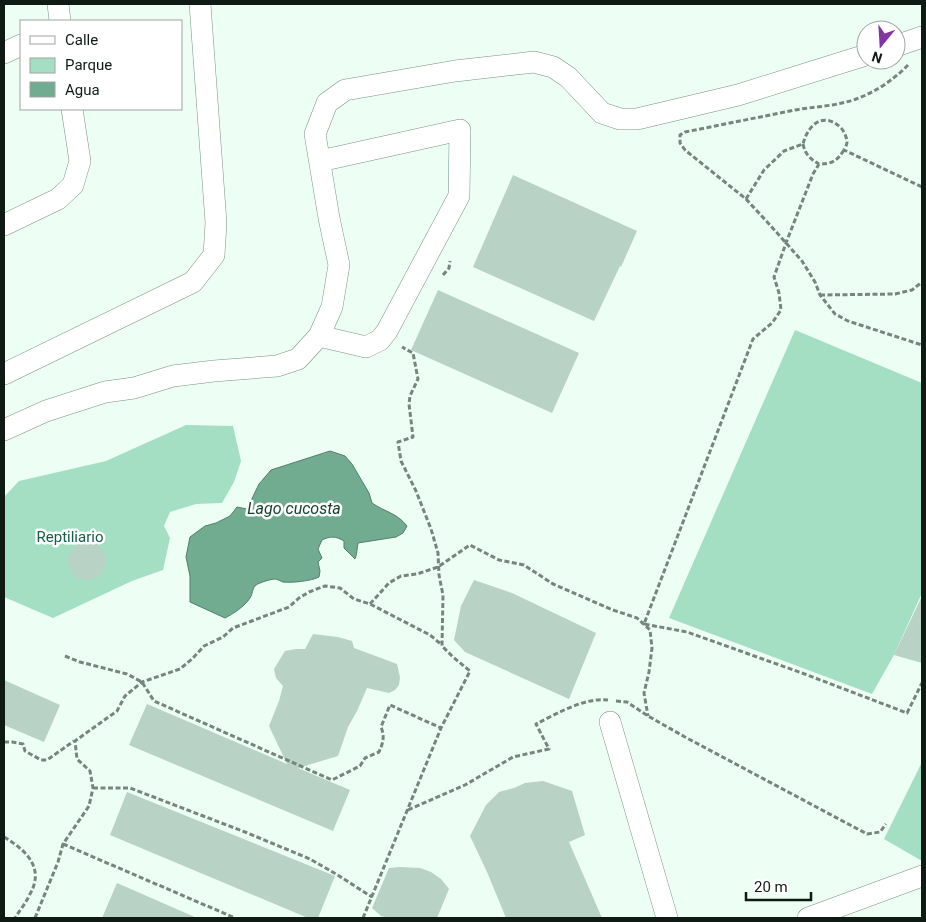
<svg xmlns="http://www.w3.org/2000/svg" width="926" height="922" font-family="Roboto,sans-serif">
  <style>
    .green { fill: #a4dfc3 }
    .water { fill: #71ab90; stroke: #54806b }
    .building { fill: #b8d2c5 }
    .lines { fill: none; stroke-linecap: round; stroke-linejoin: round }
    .minor-casing { stroke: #799285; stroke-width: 22 }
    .path { stroke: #77857e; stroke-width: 3; stroke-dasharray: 5 2.5; stroke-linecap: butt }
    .minor { stroke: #fff; stroke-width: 21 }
    .labels { text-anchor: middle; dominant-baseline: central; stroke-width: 5; stroke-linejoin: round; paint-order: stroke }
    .park-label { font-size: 15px; fill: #145d42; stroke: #fff }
    .water-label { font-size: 16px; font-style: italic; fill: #134430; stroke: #fff }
  </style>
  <rect width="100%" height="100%" fill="#edfef5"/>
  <path class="green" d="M 795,330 L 922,383 L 922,593 L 894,655 L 872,694 L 669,618 Z
    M 186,425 L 233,426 L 241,461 L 234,482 L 222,503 L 196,504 L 170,512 L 164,526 L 170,538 L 163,570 L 132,581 L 53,618 L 4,597 L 4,497 L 19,481 L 106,461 Z
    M 922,762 L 922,861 L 884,839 Z"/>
  <path class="water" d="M 330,451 L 345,456 L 352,464 L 369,493 L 372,503 C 385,512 397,513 407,526 L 403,533 L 396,537 L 358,543 C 357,548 357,555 355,559 L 344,548 L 344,541 C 336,536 330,536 322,540 L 318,549 L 322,558 L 318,562 L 320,571 L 319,577 C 312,581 291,583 283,582 C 281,581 278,580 276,579 C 271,579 265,581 260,583 C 251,586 254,592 250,598 C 245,606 233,614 225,618 L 190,602 L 190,576 L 186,557 L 190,537 L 205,526 L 216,523 L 230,516 L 237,507 L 247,509 L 259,484 L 271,470 Z"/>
  <path class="building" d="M 513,175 L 637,231 L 621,267 L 620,266 L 594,321 L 473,267 Z
    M 438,290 L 579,353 L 552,413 L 411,350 Z
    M68 561a19 19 0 1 1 38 0a19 19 0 1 1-38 0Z
    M 474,580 L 512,593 L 596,633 L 569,699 L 465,652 L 454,640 L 461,606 Z
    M 922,596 L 922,663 L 894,655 Z
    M 313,634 L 338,637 L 352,641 L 354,648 L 397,664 L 400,677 L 399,685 L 395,690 L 389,693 L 367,688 L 357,711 L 348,727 L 338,756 L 298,768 L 350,790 L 333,831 L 129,745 L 147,704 L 287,764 L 269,726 L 279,701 L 283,686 L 276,678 L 274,669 L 285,651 L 296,649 L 305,649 Z
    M 4,680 L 60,705 L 44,742 L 4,725 Z
    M 543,781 L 572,791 L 585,835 L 569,842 L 602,918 L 506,918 L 487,872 L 470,836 L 486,805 L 499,792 L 514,788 L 525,783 Z
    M 127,792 L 335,876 L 318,918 L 308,918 L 110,835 Z
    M 400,867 L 420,868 L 431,872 L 441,879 L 449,889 L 437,918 L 389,918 L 381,916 L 372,908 L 389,868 Z
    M 117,883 L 197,918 L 102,918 Z"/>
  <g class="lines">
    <defs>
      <path id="minor" d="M 58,4 L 60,21
        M 896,46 L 922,37
        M 4,53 L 21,45
        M 4,225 L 58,199 L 73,185 L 80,161 L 72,109
        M 319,336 L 366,347 L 380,340 L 387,331 L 459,196 L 460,130 L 320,161
        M 4,374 L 193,282 L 214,255 L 216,223 L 200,4
        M 4,430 L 46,411 L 105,392 L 134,388 L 173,376 L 214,371 L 277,366 L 298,359 L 319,336 L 332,307 L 339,265 L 329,218 L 315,134 L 327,103 L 345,90 L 455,71 L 534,62 L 553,67 L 568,77 L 602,113 L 620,119 L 637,119 L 738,95 L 866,55
        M 610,722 L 667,918
        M 808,918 L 922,876"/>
    </defs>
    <use href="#minor" class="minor-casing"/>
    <path class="path" d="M 908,65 C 893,81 868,97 846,102 C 828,107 808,107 790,111 C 755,118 720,125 685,132 L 680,135 L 680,143 L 685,150 L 746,199 L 770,225 L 802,261 L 815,282 L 820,295 L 835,314 L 848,321 L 922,345
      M 803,144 C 805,154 810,159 819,164
      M 844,150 C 837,161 832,164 819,164 L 813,174 L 786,243 L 774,277 L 779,293 L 781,310 L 772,323 L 753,339 L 644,624 L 687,632 L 802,673 L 907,713 L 922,683
      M 746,199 L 764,170 L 784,151 L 803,144 C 808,124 824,111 841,128 C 844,131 847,138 847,142 C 847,145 845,148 844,150 L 922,187
      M 443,275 L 449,268 L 450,261
      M 820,295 L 895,294 L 912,290 L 922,282
      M 370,604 L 389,583 L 401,576 L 417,574 L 438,567 L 470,545 L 499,560 L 524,565 L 553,584 L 613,610 L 637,618 L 650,630 L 652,648 L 649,672 L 644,693 L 648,716
      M 65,656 L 80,662 L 127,674 L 142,682 L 154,701 L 332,780 L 360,766 L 365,758 L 379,752 C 383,743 385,737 381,727 L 390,705 L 441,728
      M 616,701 L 627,702 L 648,716 L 685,737 L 867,834 L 880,832 L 886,824
      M 4,742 L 12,742 L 23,744 L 25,751 L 41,760 L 47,760 L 74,741
      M 93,788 L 130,788 L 245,832 L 310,859 L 336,874 L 372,897
      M 408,810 L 465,785 L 513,757 L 549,749 L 536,724 C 556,714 585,697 608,700
      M 4,837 C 26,850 45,868 30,894 C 26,903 20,910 15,918
      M 63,844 L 235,918
      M 35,918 L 58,862 L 63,844 L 89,806 L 93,788 L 90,771 L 77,759 L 75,741 L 117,711 L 125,696 L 142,682 L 180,669 L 192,659 L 204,646 L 223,637 L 233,628 L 289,607 L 299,598 L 309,592 L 325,586 L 340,588 L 354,599 L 370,604 L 430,635 L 442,645
      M 363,918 L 441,728 L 470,671 L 453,657 L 442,646 L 443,595 L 439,575 L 438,553 L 431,529 L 416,491 L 401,461 L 398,442 L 413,437 L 409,404 L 410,396 L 418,379 L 413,353 L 402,347"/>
    <use href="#minor" class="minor"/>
  </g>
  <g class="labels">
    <g class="park-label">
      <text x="70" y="537">Reptiliario</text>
    </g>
    <g class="water-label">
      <text x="294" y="508">Lago cucosta</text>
    </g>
  </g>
  <rect width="926" height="922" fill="none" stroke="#101a15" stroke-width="10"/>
  <rect x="20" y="20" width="162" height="90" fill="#ffffff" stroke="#9fa3a1"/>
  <rect x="30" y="36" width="25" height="8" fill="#ffffff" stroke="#9fa3a1"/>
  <text x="65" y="45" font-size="15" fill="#101a15">Calle</text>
  <rect x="30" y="58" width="25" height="15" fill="#a4dfc3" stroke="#9fa3a1"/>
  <text x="65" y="70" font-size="15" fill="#101a15">Parque</text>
  <rect x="30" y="82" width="25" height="15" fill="#71ab90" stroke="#9fa3a1"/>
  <text x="65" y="95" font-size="15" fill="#101a15">Agua</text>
  <g transform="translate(881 45) rotate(198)"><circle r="24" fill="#ffffff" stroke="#9fa3a1"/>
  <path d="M0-4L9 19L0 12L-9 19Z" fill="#8234a5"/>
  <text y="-8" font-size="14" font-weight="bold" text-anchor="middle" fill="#101a15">N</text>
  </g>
  <path d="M746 892v8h65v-8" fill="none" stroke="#101a15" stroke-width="2.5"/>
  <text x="754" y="892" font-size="15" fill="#101a15" stroke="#ffffff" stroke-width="4" paint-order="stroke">20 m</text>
</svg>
